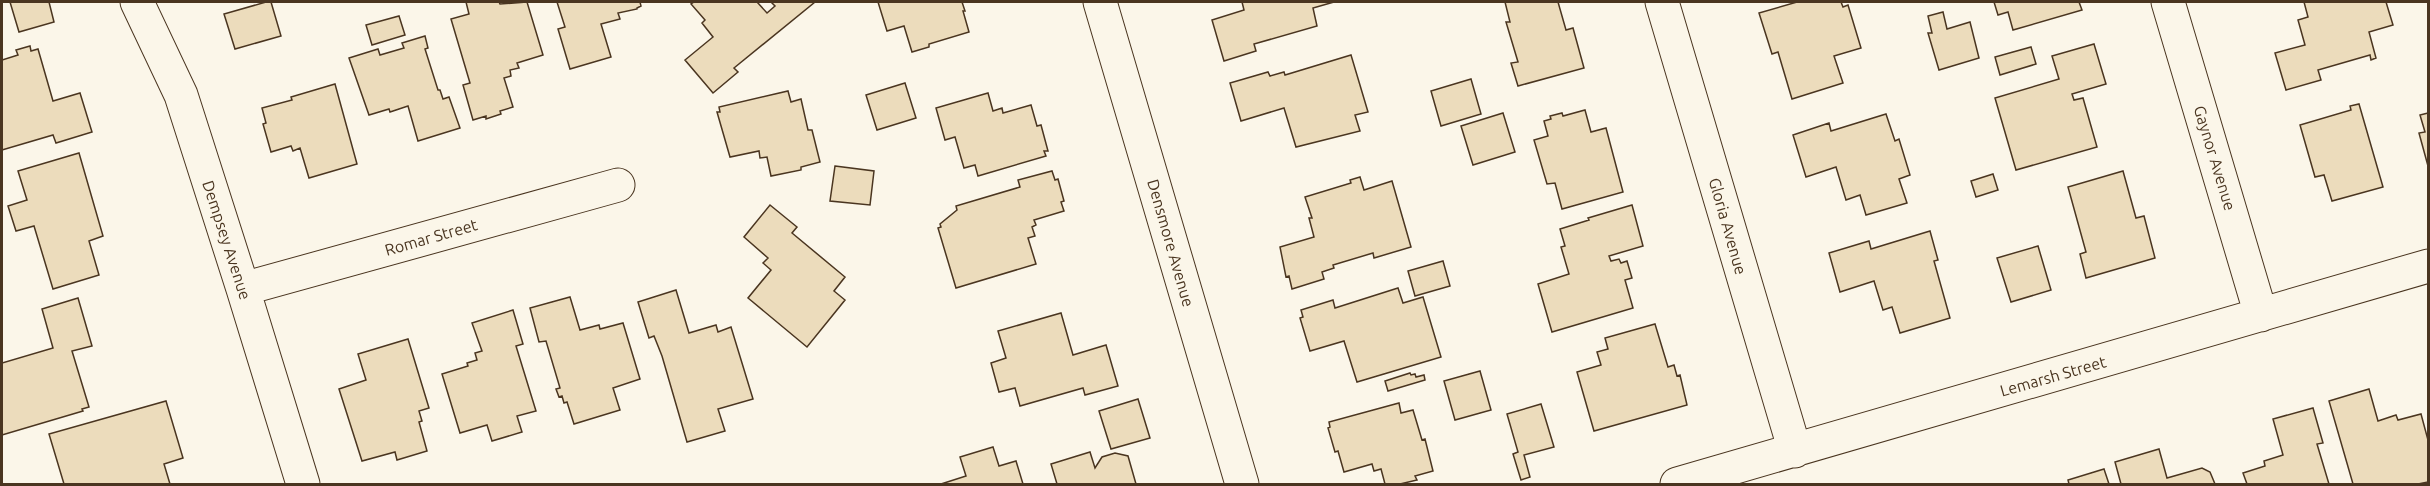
<svg xmlns="http://www.w3.org/2000/svg" width="2430" height="486" font-family="Ubuntu,sans-serif">
  <style>
    .building { fill: #ecdcbc; stroke: #4a3520; stroke-width: 1.5 }
    .lines { fill: none; stroke-linecap: round; stroke-linejoin: round }
    .minor-casing { stroke: #4a3520; stroke-width: 35 }
    .minor { stroke: #fbf6e9; stroke-width: 33 }
    .labels { text-anchor: middle; dominant-baseline: central; stroke-width: 4.5; stroke-linejoin: round; paint-order: stroke }
    .street-label { font-size: 16px; fill: #4a3520; stroke: #fbf6e9 }
  </style>
  <rect width="100%" height="100%" fill="#fbf6e9"/>
  <path class="building" d="M 10,2 L 49,2 L 54,22 L 19,32 Z
    M 266,2 L 271,2 L 281,36 L 235,49 L 224,14 Z
    M 466,2 L 499,2 L 500,4 L 527,2 L 543,55 L 517,63 L 519,68 L 510,70 L 511,76 L 504,78 L 513,107 L 500,111 L 501,114 L 486,119 L 486,116 L 473,120 L 463,85 L 470,83 L 451,19 L 469,14 Z
    M 557,2 L 640,2 L 641,6 L 637,8 L 637,9 L 618,13 L 620,19 L 601,24 L 611,57 L 570,69 L 558,29 L 565,27 Z
    M 694,2 L 757,2 L 767,13 L 775,6 L 771,2 L 815,2 L 734,68 L 738,72 L 713,93 L 685,60 L 713,37 L 702,23 L 705,20 L 691,4 Z
    M 878,2 L 962,2 L 965,11 L 963,11 L 969,32 L 929,44 L 929,47 L 912,52 L 904,26 L 887,31 Z
    M 1242,2 L 1334,2 L 1313,8 L 1317,26 L 1254,44 L 1256,51 L 1224,61 L 1212,20 L 1244,10 Z
    M 1505,2 L 1558,2 L 1566,30 L 1573,28 L 1584,68 L 1518,86 L 1511,63 L 1518,62 L 1506,22 L 1510,22 Z
    M 1797,2 L 1841,2 L 1843,7 L 1848,5 L 1861,48 L 1834,56 L 1843,83 L 1792,99 L 1778,52 L 1772,54 L 1759,13 Z
    M 1994,2 L 2079,2 L 2082,10 L 2013,30 L 2008,12 L 1998,15 Z
    M 2304,2 L 2386,2 L 2393,25 L 2369,32 L 2376,58 L 2371,60 L 2370,55 L 2318,70 L 2321,80 L 2286,90 L 2275,53 L 2305,45 L 2298,20 L 2308,17 Z
    M 1943,12 L 1947,29 L 1970,22 L 1979,58 L 1939,70 L 1928,33 L 1932,33 L 1928,16 Z
    M 399,16 L 405,35 L 372,45 L 366,25 Z
    M 425,36 L 428,48 L 425,49 L 438,90 L 440,90 L 443,99 L 449,97 L 460,128 L 418,141 L 408,106 L 390,112 L 389,109 L 369,115 L 349,58 L 378,49 L 380,55 L 404,48 L 402,43 Z
    M 2094,44 L 2106,84 L 2072,94 L 2074,100 L 2083,98 L 2097,147 L 2016,170 L 1995,98 L 2059,79 L 2052,56 Z
    M 30,46 L 31,51 L 38,49 L 53,101 L 80,93 L 92,132 L 56,143 L 53,135 L 2,150 L 2,60 L 18,55 L 16,50 Z
    M 2031,47 L 2036,64 L 2000,75 L 1995,57 Z
    M 1351,55 L 1368,112 L 1355,115 L 1360,131 L 1296,147 L 1284,108 L 1241,121 L 1230,83 L 1268,72 L 1270,76 L 1284,72 L 1285,75 Z
    M 1471,79 L 1481,114 L 1441,126 L 1431,91 Z
    M 905,83 L 916,118 L 877,130 L 866,95 Z
    M 335,84 L 357,164 L 309,178 L 300,148 L 293,151 L 291,146 L 271,152 L 263,124 L 266,123 L 262,108 L 292,100 L 291,97 Z
    M 788,91 L 791,102 L 801,99 L 808,130 L 812,130 L 820,162 L 801,167 L 801,170 L 771,176 L 767,157 L 760,158 L 759,151 L 730,157 L 717,112 L 720,112 L 719,107 Z
    M 988,93 L 993,111 L 1002,108 L 1003,113 L 1031,105 L 1037,126 L 1041,125 L 1048,151 L 1044,151 L 1046,156 L 978,176 L 975,165 L 964,168 L 955,137 L 945,140 L 936,108 Z
    M 2359,104 L 2383,187 L 2332,201 L 2324,175 L 2315,177 L 2300,125 L 2351,110 L 2350,106 Z
    M 1585,110 L 1591,132 L 1606,128 L 1623,192 L 1562,209 L 1555,183 L 1547,184 L 1534,140 L 1548,136 L 1544,121 L 1551,119 L 1550,116 L 1562,113 L 1563,116 Z
    M 1503,113 L 1515,152 L 1473,165 L 1461,126 Z
    M 2428,113 L 2428,166 L 2419,133 L 2425,132 L 2420,115 Z
    M 1886,114 L 1895,141 L 1899,139 L 1910,175 L 1899,179 L 1907,203 L 1866,215 L 1860,195 L 1846,200 L 1836,167 L 1806,177 L 1793,135 L 1829,123 L 1831,131 Z
    M 79,153 L 103,236 L 89,241 L 99,275 L 53,289 L 34,226 L 16,231 L 8,206 L 27,200 L 18,171 Z
    M 835,166 L 874,171 L 870,205 L 830,201 Z
    M 1052,171 L 1055,180 L 1058,179 L 1064,201 L 1061,202 L 1064,211 L 1034,220 L 1036,225 L 1032,227 L 1035,236 L 1028,238 L 1036,264 L 956,288 L 938,228 L 941,227 L 940,224 L 957,210 L 956,206 L 1020,187 L 1018,180 Z
    M 2123,171 L 2136,218 L 2144,216 L 2155,258 L 2086,278 L 2080,254 L 2086,252 L 2068,187 Z
    M 1993,174 L 1998,190 L 1976,197 L 1971,181 Z
    M 1360,177 L 1364,190 L 1392,181 L 1411,247 L 1374,258 L 1373,253 L 1333,265 L 1334,268 L 1322,272 L 1324,279 L 1292,289 L 1289,276 L 1286,277 L 1280,247 L 1314,237 L 1309,218 L 1312,218 L 1305,197 L 1351,183 L 1350,180 Z
    M 770,205 L 797,227 L 792,233 L 845,277 L 834,291 L 845,300 L 807,347 L 748,298 L 771,270 L 763,263 L 768,258 L 744,237 Z
    M 1632,205 L 1643,246 L 1609,256 L 1611,261 L 1619,259 L 1621,263 L 1627,261 L 1632,278 L 1625,280 L 1633,308 L 1552,332 L 1538,284 L 1569,274 L 1561,247 L 1565,246 L 1560,229 L 1589,220 L 1588,218 Z
    M 1930,231 L 1938,260 L 1934,261 L 1950,318 L 1900,333 L 1892,307 L 1883,310 L 1874,281 L 1840,292 L 1829,253 L 1869,241 L 1871,249 Z
    M 2038,246 L 2051,290 L 2011,302 L 1997,258 Z
    M 1443,261 L 1450,286 L 1415,296 L 1408,271 Z
    M 1398,288 L 1403,303 L 1423,297 L 1441,357 L 1357,382 L 1344,341 L 1310,351 L 1300,318 L 1303,317 L 1301,310 L 1333,300 L 1335,308 Z
    M 676,290 L 689,333 L 716,325 L 718,332 L 731,327 L 753,399 L 718,409 L 725,431 L 687,442 L 662,356 L 654,336 L 649,338 L 638,302 Z
    M 570,297 L 580,330 L 599,325 L 600,329 L 623,323 L 640,379 L 613,388 L 620,410 L 574,424 L 567,402 L 564,403 L 562,396 L 559,397 L 556,389 L 560,388 L 546,341 L 539,342 L 530,308 Z
    M 78,298 L 92,346 L 72,351 L 89,407 L 82,409 L 83,411 L 2,435 L 2,363 L 53,348 L 42,309 Z
    M 513,310 L 523,344 L 516,346 L 536,411 L 517,416 L 522,432 L 492,441 L 487,425 L 460,433 L 442,374 L 468,366 L 467,363 L 477,360 L 475,353 L 482,351 L 472,323 Z
    M 1061,313 L 1073,355 L 1106,345 L 1118,386 L 1085,395 L 1083,388 L 1020,406 L 1015,388 L 999,392 L 991,363 L 1006,358 L 998,331 Z
    M 1655,324 L 1668,367 L 1674,365 L 1677,376 L 1680,375 L 1687,405 L 1594,431 L 1577,372 L 1601,365 L 1597,352 L 1608,349 L 1605,338 Z
    M 408,339 L 429,408 L 419,411 L 422,421 L 419,422 L 427,451 L 397,460 L 395,452 L 362,461 L 339,389 L 366,380 L 358,354 Z
    M 1480,371 L 1491,410 L 1455,420 L 1444,381 Z
    M 1410,373 L 1411,375 L 1415,374 L 1416,377 L 1424,375 L 1425,380 L 1388,391 L 1385,381 Z
    M 2369,389 L 2378,421 L 2396,415 L 2398,420 L 2421,414 L 2428,440 L 2428,482 L 2418,484 L 2353,484 L 2329,401 Z
    M 1138,399 L 1150,438 L 1111,449 L 1099,411 Z
    M 166,401 L 183,458 L 164,464 L 170,484 L 64,484 L 49,434 Z
    M 1399,403 L 1401,413 L 1413,410 L 1422,440 L 1425,439 L 1433,471 L 1415,476 L 1417,480 L 1400,484 L 1385,484 L 1381,469 L 1374,471 L 1372,464 L 1344,472 L 1338,451 L 1335,452 L 1328,428 L 1330,427 L 1329,422 Z
    M 1541,404 L 1554,447 L 1524,455 L 1530,477 L 1521,480 L 1513,454 L 1518,452 L 1507,414 Z
    M 2313,408 L 2323,443 L 2317,444 L 2329,484 L 2247,484 L 2243,473 L 2265,466 L 2264,461 L 2283,455 L 2273,419 Z
    M 993,447 L 999,466 L 1016,461 L 1023,484 L 941,484 L 966,476 L 960,457 Z
    M 2159,449 L 2167,478 L 2202,468 L 2210,472 L 2215,484 L 2121,484 L 2115,462 Z
    M 1090,452 L 1095,468 L 1102,457 L 1115,453 L 1128,456 L 1136,484 L 1057,484 L 1051,464 Z
    M 2104,469 L 2109,484 L 2069,484 L 2068,480 Z"/>
  <g class="lines">
    <defs>
      <path id="minor" d="M 137,2 L 181,95 L 243,289 L 303,484
        M 1100,2 L 1242,484
        M 1662,2 L 1795,451
        M 2168,2 L 2261,315
        M 243,289 L 618,185
        M 1677,484 L 2428,266"/>
    </defs>
    <use href="#minor" class="minor-casing"/>
    <use href="#minor" class="minor"/>
  </g>
  <g class="labels">
    <g class="street-label">
      <text transform="translate(2215 158) rotate(73)">Gaynor Avenue</text>
      <text transform="translate(1728 226) rotate(74)">Gloria Avenue</text>
      <text transform="translate(431 237) rotate(-16)">Romar Street</text>
      <text transform="translate(227 240) rotate(72)">Dempsey Avenue</text>
      <text transform="translate(1171 243) rotate(74)">Densmore Avenue</text>
      <text transform="translate(2053 376) rotate(-16)">Lemarsh Street</text>
    </g>
  </g>
  <rect width="2430" height="486" fill="none" stroke="#4a3520" stroke-width="6"/>
</svg>
